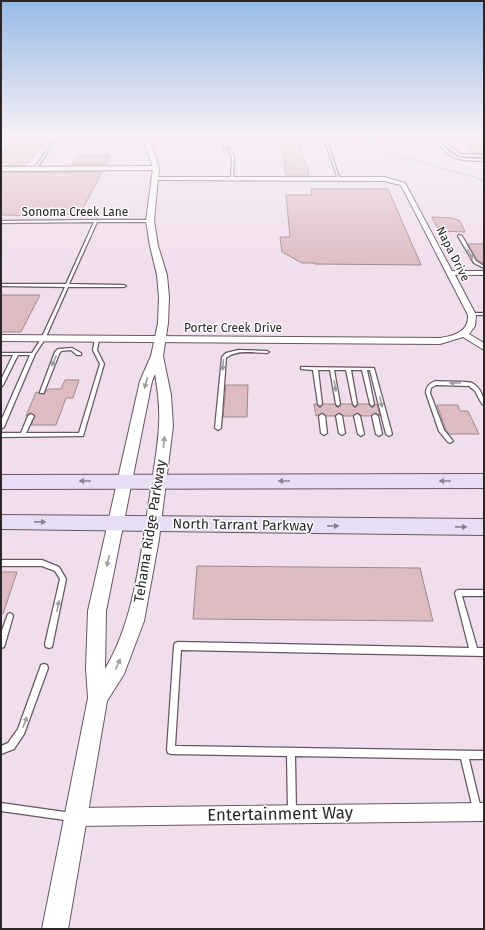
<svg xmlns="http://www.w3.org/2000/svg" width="485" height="930" font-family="'Fira Sans',sans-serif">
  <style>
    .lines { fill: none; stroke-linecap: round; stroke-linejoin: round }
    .stream { stroke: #bcc6e2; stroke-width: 2 }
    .building { fill: #debbc3; stroke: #9f898e }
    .service-casing { stroke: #665763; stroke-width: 2.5 }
    .minor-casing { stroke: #665763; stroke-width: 2 }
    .tertiary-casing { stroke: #665763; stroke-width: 2 }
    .secondary-casing { stroke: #665763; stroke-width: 2 }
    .service { fill: #fff; fill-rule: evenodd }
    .minor { fill: #fff; fill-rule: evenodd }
    .tertiary { fill: #fff; fill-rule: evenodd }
    .secondary { fill: #e7def6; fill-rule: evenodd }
    .oneway { fill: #a09da0 }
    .oneway2 { fill: #8a8290 }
    .labels { text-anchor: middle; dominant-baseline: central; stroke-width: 3; stroke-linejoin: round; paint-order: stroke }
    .far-street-label { font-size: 12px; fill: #2c262b; stroke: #fff }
    .street-label { font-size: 14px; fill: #2c262b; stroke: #fff }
    .near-street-label { font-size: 17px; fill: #2c262b; stroke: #fff }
  </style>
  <rect width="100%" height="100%" fill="#f0deec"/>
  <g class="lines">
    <path class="stream" d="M 358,138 L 384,152 L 484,180"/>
  </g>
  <path class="building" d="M 17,138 L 48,138 L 26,165 L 1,166 L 1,155 Z
    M 280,138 L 299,138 L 303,160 L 305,160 L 309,175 L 286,175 Z
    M 461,138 L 477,138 L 484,145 L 484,154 L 474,153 Z
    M 77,156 L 110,156 L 106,165 L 71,165 Z
    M 1,172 L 102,172 L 80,214 L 53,214 L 52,216 L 1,215 Z
    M 311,189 L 388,189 L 421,265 L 315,264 L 315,263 L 302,263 L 282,252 L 280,237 L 290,237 L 286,195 L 312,195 Z
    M 432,217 L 452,218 L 460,221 L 465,232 L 439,231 Z
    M 468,244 L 484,244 L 484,264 L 477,260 Z
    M 1,295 L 40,295 L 21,332 L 1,332 Z
    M 65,380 L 79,380 L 73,398 L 66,398 L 56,425 L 31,425 L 35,416 L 30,413 L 26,416 L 36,392 L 44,394 L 48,389 L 61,389 Z
    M 226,385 L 248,385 L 247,417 L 223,417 Z
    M 314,404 L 316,404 L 320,408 L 323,404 L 334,404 L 338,408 L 341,404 L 352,404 L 355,408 L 358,404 L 369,404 L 372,408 L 377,404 L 380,416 L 376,413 L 371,416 L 362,416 L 358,413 L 353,416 L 344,416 L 340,413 L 335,416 L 326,416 L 323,413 L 316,416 Z
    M 437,405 L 458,405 L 460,411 L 468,411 L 479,434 L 449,434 L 446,430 Z
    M 197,566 L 420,568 L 433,621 L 193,619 Z
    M 1,572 L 17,572 L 3,614 L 1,613 Z"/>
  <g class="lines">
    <defs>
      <path id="service" d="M 56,138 L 58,138 L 35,170 L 33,170 Z
        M 140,138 L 145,138 L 121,141 L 120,140 Z
        M 225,138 L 227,138 L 226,148 L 225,149 L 224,148 Z
        M 324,138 L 326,138 L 340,180 L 338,179 Z
        M 434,138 L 436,138 C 453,159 457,158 484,159 L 484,161 C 456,160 451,161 434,138 Z
        M 229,147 L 230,148 L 234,157 L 233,179 L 232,180 L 231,179 L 232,157 L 228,148 Z
        M 451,147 L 460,154 L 484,155 L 484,157 L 459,156 L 450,149 Z
        M 95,220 L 150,220 L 152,221 L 150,222 L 97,222 L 69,284 L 124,285 L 126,286 L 124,287 L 68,287 L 45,339 L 35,354 L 4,427 L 1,429 L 1,421 L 30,355 L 18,355 L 3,385 L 1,387 L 1,380 L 13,355 L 1,355 L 1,353 L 32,353 L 41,339 L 65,287 L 1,286 L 1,284 L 66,284 L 94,222 L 1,223 L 1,221 Z
        M 459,235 L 462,236 L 476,261 L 484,266 L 484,268 L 474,263 L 458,236 Z
        M 470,313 L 484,313 L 484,315 L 470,315 Z
        M 95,338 L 99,338 L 99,339 L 97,350 L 104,364 L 83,436 L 1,437 L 1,433 L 21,433 L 28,416 L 31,414 L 34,416 L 26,433 L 79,433 L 100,364 L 93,350 Z
        M 72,348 L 81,353 L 81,355 L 77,355 L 71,350 L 61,351 L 59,354 L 44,392 L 44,393 L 40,393 L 40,392 L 55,352 L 58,349 Z
        M 238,350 L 267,351 L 269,352 L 267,353 C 254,353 237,349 226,358 L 221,428 L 218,430 L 215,428 L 222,357 L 226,353 Z
        M 301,367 L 374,368 L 392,434 L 391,435 L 389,436 L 386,434 L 370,370 L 367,370 L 374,404 L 372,406 L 370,404 L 362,370 L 351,370 L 357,404 L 355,406 L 353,404 L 346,370 L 334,370 L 340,404 L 338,406 L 336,404 L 330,370 L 318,370 L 322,404 L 320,406 L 318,404 L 313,370 L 301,369 Z
        M 436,381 C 442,382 468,381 472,383 C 480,387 484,397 484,405 L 482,404 L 475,391 L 469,386 L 436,385 L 431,388 L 430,393 L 444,430 L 453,441 L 450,443 L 448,442 L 439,431 L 426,393 C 426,386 430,383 436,381 Z
        M 322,414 L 325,416 L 327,433 L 324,435 L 321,433 L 319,416 Z
        M 339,414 L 342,416 L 345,433 L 342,435 L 339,433 L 336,416 Z
        M 357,414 L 360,416 L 364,434 L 361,436 L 358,434 L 354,416 Z
        M 375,414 L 378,416 L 382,434 L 379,436 L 376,434 L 372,416 Z
        M 1,560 L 42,560 L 59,567 L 66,579 L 52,647 L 49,648 L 46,647 L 45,644 L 60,579 L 55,571 L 42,566 L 1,566 Z
        M 458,590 L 484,590 L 484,596 L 462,596 L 477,648 L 484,648 L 484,656 L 181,650 L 175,746 L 484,751 L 484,759 L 469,759 L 481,809 L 480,812 L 477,813 L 474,812 L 473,809 L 461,759 L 295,756 L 296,812 L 295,815 L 292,816 L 289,815 L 288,812 L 287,756 L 171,754 L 168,753 L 167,750 L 174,646 L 175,643 L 178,642 L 469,648 L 455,593 L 456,591 Z
        M 10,613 L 12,614 L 13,616 L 5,644 L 4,647 L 1,648 L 1,633 L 8,614 Z
        M 44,664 L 47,665 L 48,668 L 24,734 L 14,749 L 1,754 L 1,746 L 8,743 L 18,729 L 40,668 L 41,665 Z
        M 1,803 L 72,813 L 75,814 L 76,817 L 75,820 L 72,821 L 1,811 Z"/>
      <path id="minor" d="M 1,167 L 156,166 L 159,168 L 156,170 L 1,171 Z
        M 156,177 L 384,177 L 405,183 L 452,271 L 484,271 L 484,275 L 455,275 L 476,315 L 475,326 L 469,334 L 484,343 L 484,350 L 463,337 L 440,344 L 1,341 L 1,335 L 440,338 C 454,336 469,332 468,315 L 401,185 L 384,181 L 154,180 L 153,179 Z
        M 484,803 L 484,821 L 76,826 L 70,823 L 67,817 L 70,811 L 76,808 Z"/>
      <path id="tertiary" d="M 143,138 L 149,138 L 159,168 L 154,221 L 158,246 L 167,275 L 169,297 L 168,323 L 163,356 L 171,395 L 173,426 L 159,539 L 144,621 L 124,674 L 107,701 L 68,929 L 42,929 L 88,698 L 86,668 L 88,611 L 140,381 L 151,356 L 158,323 L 159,297 L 157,275 L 150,246 L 146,221 L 153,168 ZM 155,374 C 158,391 160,408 159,425 C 158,448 153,472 150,495 C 141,551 135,620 105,669 L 106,611 L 152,381 Z"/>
      <path id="secondary" d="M 484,474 L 484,488 L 1,489 L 1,475 Z
        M 1,515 L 484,519 L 484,535 L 1,529 Z"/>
    </defs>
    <use href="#service" class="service-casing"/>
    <use href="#minor" class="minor-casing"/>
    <use href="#tertiary" class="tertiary-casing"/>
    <use href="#secondary" class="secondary-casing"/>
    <use href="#service" class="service"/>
    <use href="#minor" class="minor"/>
    <use href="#tertiary" class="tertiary"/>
    <use href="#secondary" class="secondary"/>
  </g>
  <defs><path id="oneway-solid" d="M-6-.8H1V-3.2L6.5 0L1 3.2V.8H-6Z"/></defs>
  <g class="oneway">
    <use href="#oneway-solid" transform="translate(470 254) rotate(60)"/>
    <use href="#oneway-solid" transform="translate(54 361) rotate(113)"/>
    <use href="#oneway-solid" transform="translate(223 365) rotate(95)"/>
    <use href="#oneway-solid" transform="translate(146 383) rotate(106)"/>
    <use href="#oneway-solid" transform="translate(455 383) rotate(-180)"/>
    <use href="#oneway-solid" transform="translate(335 386) rotate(81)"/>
    <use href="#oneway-solid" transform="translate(381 402) rotate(76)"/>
    <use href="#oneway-solid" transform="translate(164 442) rotate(-84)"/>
    <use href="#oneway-solid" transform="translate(108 561) rotate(102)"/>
    <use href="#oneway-solid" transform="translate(58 606) rotate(-79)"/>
    <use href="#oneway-solid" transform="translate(118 664) rotate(-66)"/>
    <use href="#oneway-solid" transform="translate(25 722) rotate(-70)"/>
  </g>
  <g class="oneway2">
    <use href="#oneway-solid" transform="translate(85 481) rotate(180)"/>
    <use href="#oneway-solid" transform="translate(284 481) rotate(-180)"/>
    <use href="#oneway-solid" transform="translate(445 481) rotate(-180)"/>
    <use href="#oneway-solid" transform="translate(40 522) rotate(1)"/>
    <use href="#oneway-solid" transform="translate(333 526) rotate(1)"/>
    <use href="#oneway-solid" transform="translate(461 527) rotate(1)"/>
  </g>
  <linearGradient id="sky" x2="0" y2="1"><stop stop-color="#96bbe6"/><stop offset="0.51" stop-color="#f8f0f6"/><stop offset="1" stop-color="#f8f0f6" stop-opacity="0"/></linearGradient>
  <rect width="485" height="268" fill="url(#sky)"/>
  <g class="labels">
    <g class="far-street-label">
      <text x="75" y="212">Sonoma Creek Lane</text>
      <text transform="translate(453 254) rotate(63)">Napa Drive</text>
      <text x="233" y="328">Porter Creek Drive</text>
    </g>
    <g class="street-label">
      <text transform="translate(243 525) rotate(1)">North Tarrant Parkway</text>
      <text transform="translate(150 531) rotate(-81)">Tehama Ridge Parkway</text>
    </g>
    <g class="near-street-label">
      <text transform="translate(280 814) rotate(-1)">Entertainment Way</text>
    </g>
  </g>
  <rect width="485" height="930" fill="none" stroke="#2c262b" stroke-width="4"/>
</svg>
